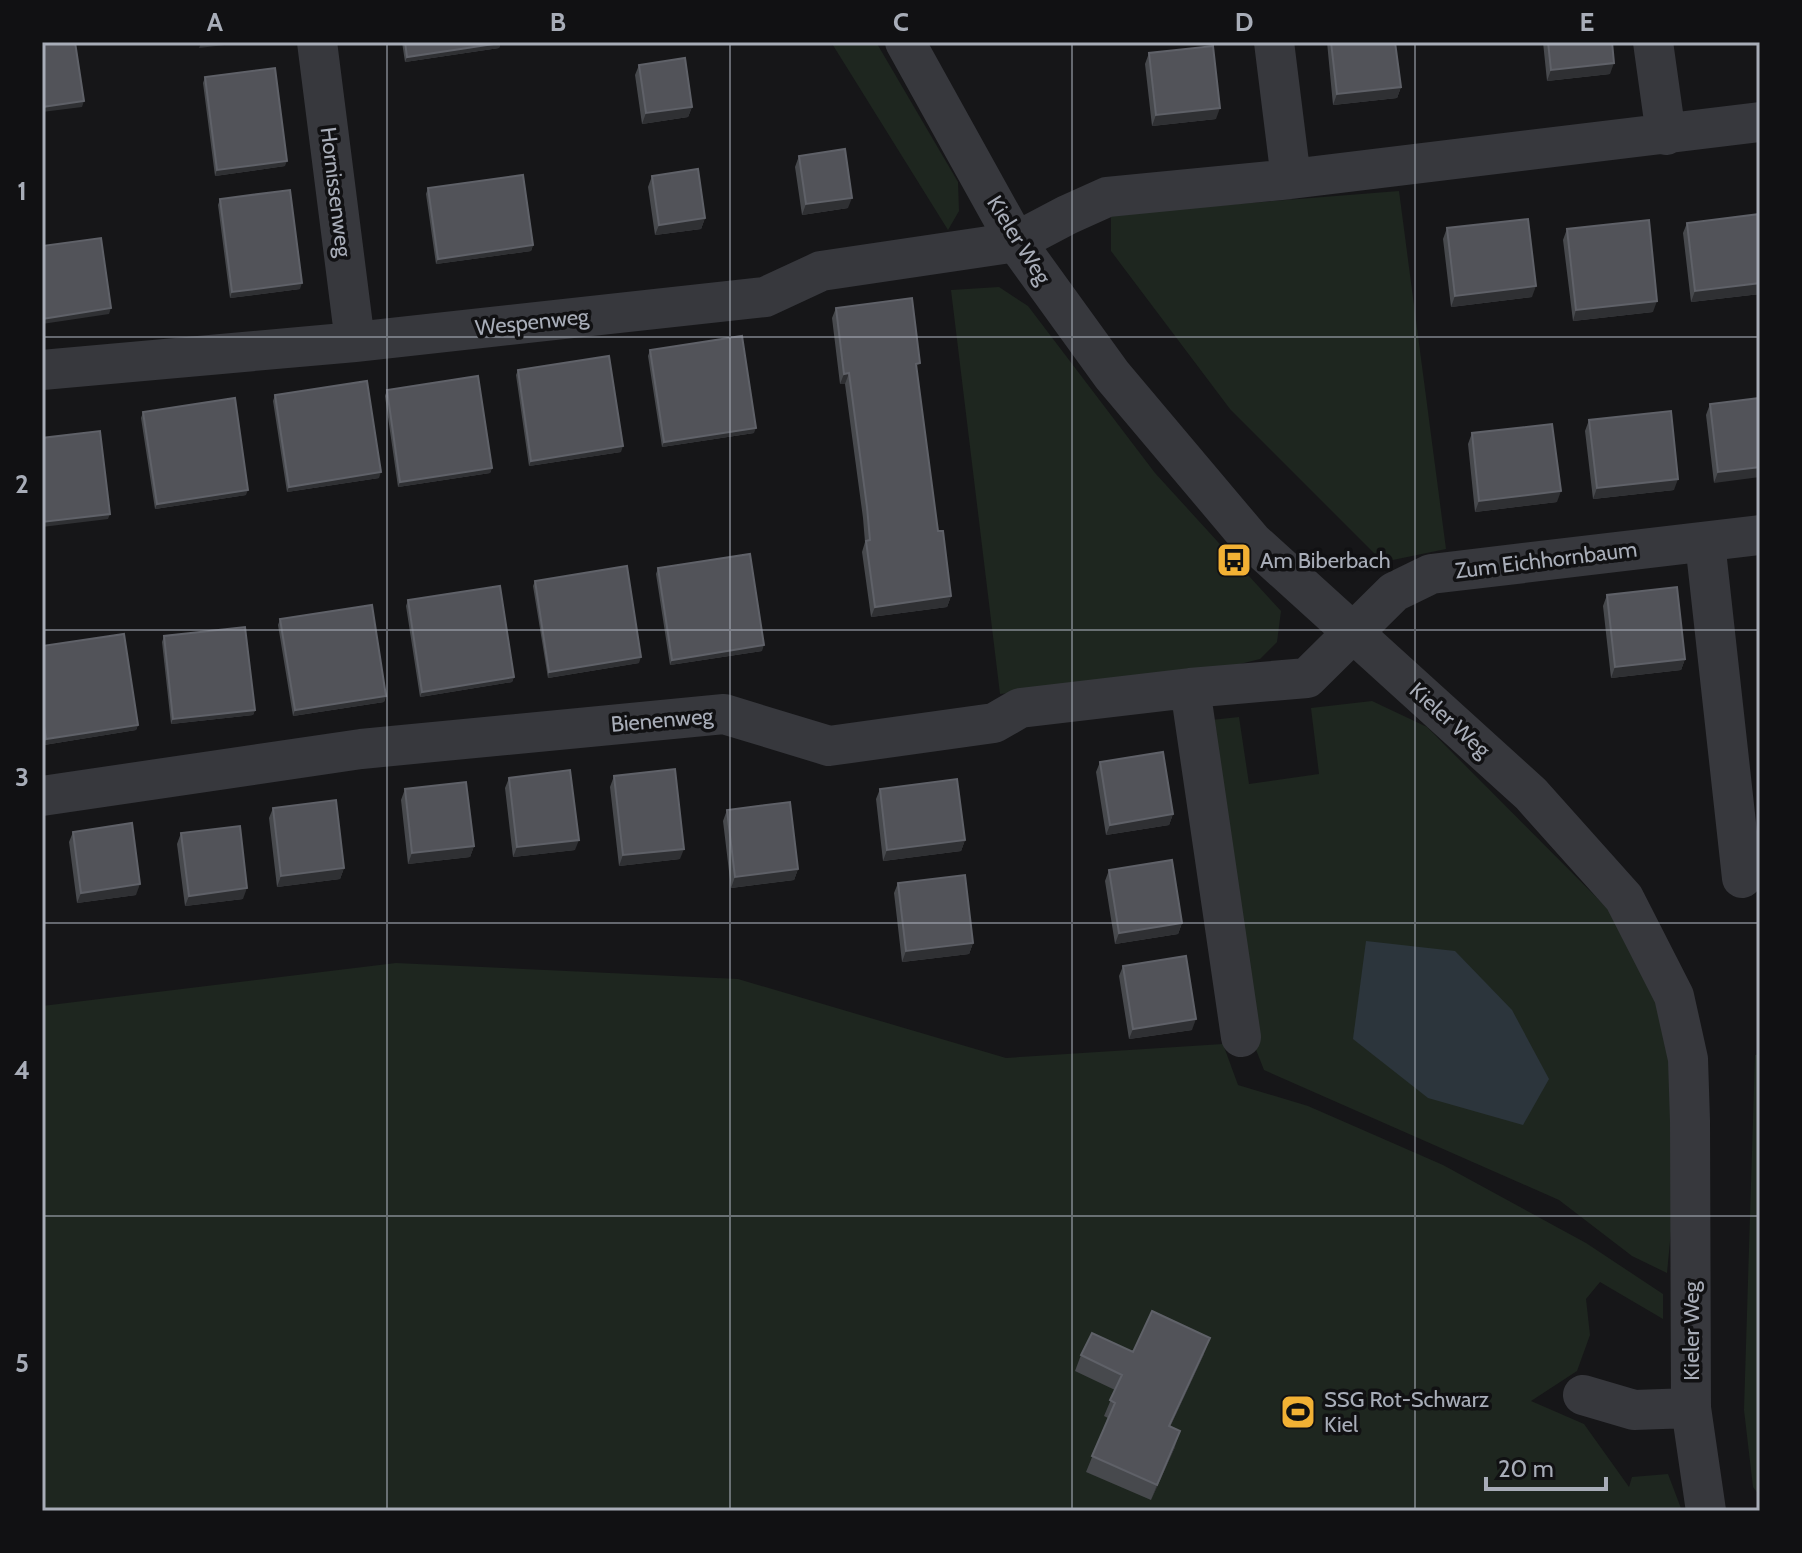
<svg xmlns="http://www.w3.org/2000/svg" width="1802" height="1553" font-family="Cabin,sans-serif">
  <style>
    .green { fill: #1e261f }
    .water { fill: #2c353c }
    .lines { fill: none; stroke-linecap: round; stroke-linejoin: round }
    .minor { stroke: #37383d; stroke-width: 40 }
    .wall { fill: #47494d }
    .shaded-wall { fill: #2f3033 }
    .building { fill: #525359; stroke: #5f6168; stroke-width: 2 }
    .grid { fill: none; stroke: #a8adb8; stroke-width: 2; stroke-opacity: 0.55 }
    .labels { text-anchor: middle; dominant-baseline: central; stroke-width: 7; stroke-linejoin: round; paint-order: stroke }
    .street-label { font-size: 22px; fill: #a8adb8; stroke: #111113 }
    .poi-label { font-size: 22px; fill: #a8adb8; stroke: #111113; text-anchor: start }
    .neatline { fill: none; stroke: #a8adb8; stroke-width: 3 }
    .grid-label { font-size: 26px; text-anchor: middle; font-weight: bold; fill: #a8adb8 }
  </style>
  <rect width="100%" height="100%" fill="#161618"/>
  <path class="green" d="M 831,42 L 876,42 L 958,182 L 959,211 L 948,230 Z
    M 1399,191 L 1446,549 L 1383,562 L 1230,409 L 1111,251 L 1111,214 Z
    M 999,287 L 1028,306 L 1155,473 L 1281,611 L 1277,642 L 1260,659 L 1208,672 L 1000,694 L 951,290 Z
    M 1372,701 L 1427,727 L 1608,909 L 1651,978 L 1672,1051 L 1677,1168 L 1667,1273 L 1632,1256 L 1559,1200 L 1264,1070 L 1253,1042 L 1211,720 L 1239,717 L 1249,784 L 1319,774 L 1311,708 Z
    M 396,963 L 738,979 L 1006,1058 L 1223,1044 L 1238,1085 L 1308,1106 L 1443,1165 L 1586,1243 L 1663,1294 L 1663,1319 L 1600,1282 L 1586,1299 L 1590,1335 L 1577,1371 L 1531,1401 L 1584,1424 L 1629,1487 L 1632,1477 L 1668,1474 L 1682,1511 L 42,1511 L 42,1006 Z
    M 1760,1054 L 1760,1496 L 1753,1487 L 1744,1410 L 1755,1055 Z"/>
  <path class="water" d="M 1366,941 L 1455,951 L 1512,1010 L 1549,1079 L 1523,1125 L 1428,1098 L 1353,1039 Z"/>
  <g class="lines">
    <path class="minor" d="M 317,42 L 355,342
      M 905,42 L 1016,242 L 1112,375 L 1252,541 L 1531,794 L 1624,898 L 1674,996 L 1688,1059 L 1690,1121 L 1691,1408 L 1706,1511
      M 1274,42 L 1291,179
      M 1653,42 L 1666,135
      M 42,370 L 355,342 L 765,297 L 821,271 L 1016,242 L 1067,215 L 1107,197 L 1291,179 L 1760,122
      M 1705,542 L 1742,878
      M 1190,688 L 1241,1037
      M 42,796 L 361,749 L 724,714 L 829,746 L 994,723 L 1020,708 L 1190,688 L 1307,678 L 1394,592 L 1431,574 L 1760,535
      M 1583,1395 L 1634,1410 L 1691,1408"/>
  </g>
  <path class="wall" d="M 402,42 L 501,42 L 499,48 L 405,62 Z
    M 1327,42 L 1395,42 L 1401,87 L 1397,98 L 1333,105 Z
    M 1543,42 L 1612,42 L 1610,74 L 1547,81 Z
    M 1758,42 L 1760,42 L 1760,58 Z
    M 1149,53 L 1216,119 L 1152,126 L 1145,64 Z
    M 639,65 L 692,107 L 688,117 L 642,124 L 635,75 Z
    M 205,77 L 285,166 L 215,176 L 203,83 Z
    M 799,156 L 848,208 L 802,215 L 795,167 Z
    M 652,176 L 705,218 L 701,229 L 655,235 L 648,187 Z
    M 428,188 L 533,245 L 531,251 L 436,264 L 426,194 Z
    M 220,199 L 300,289 L 230,298 L 218,205 Z
    M 1760,214 L 1760,294 L 1691,302 L 1683,233 L 1687,223 Z
    M 1447,228 L 1532,297 L 1451,307 L 1443,239 Z
    M 1567,229 L 1653,312 L 1573,321 L 1563,240 Z
    M 836,308 L 917,372 L 938,531 L 951,596 L 947,607 L 871,617 L 862,552 L 865,542 L 863,518 L 845,384 L 840,384 L 832,318 Z
    M 650,350 L 754,433 L 662,447 L 648,356 Z
    M 518,370 L 621,452 L 529,466 L 516,375 Z
    M 387,390 L 492,468 L 490,473 L 398,487 L 385,396 Z
    M 275,395 L 379,478 L 287,492 L 273,401 Z
    M 1760,398 L 1714,483 L 1706,415 L 1710,404 Z
    M 143,412 L 246,495 L 155,509 L 141,418 Z
    M 1589,420 L 1674,490 L 1593,499 L 1585,431 Z
    M 1472,433 L 1557,502 L 1475,512 L 1468,444 Z
    M 658,568 L 762,651 L 670,665 L 656,574 Z
    M 535,581 L 639,663 L 548,678 L 533,586 Z
    M 1607,595 L 1685,659 L 1681,670 L 1611,678 L 1603,606 Z
    M 408,600 L 514,677 L 512,682 L 420,697 L 406,606 Z
    M 280,619 L 386,696 L 384,702 L 293,716 L 278,625 Z
    M 164,636 L 255,710 L 253,715 L 171,724 L 162,642 Z
    M 42,646 L 138,725 L 136,730 L 44,745 L 42,730 Z
    M 1100,762 L 1173,814 L 1169,825 L 1106,835 L 1096,772 Z
    M 614,776 L 680,859 L 619,866 L 610,787 Z
    M 509,778 L 575,850 L 513,857 L 505,788 Z
    M 405,789 L 474,846 L 470,857 L 408,864 L 401,800 Z
    M 880,789 L 965,840 L 961,851 L 883,861 L 876,799 Z
    M 273,808 L 344,868 L 340,879 L 277,887 L 269,818 Z
    M 727,810 L 798,869 L 794,880 L 731,888 L 723,821 Z
    M 73,832 L 136,895 L 77,903 L 69,842 Z
    M 181,833 L 243,899 L 185,906 L 177,844 Z
    M 1109,870 L 1182,923 L 1178,934 L 1115,944 L 1105,881 Z
    M 898,883 L 973,943 L 969,954 L 902,962 L 894,893 Z
    M 1123,966 L 1192,1030 L 1129,1039 L 1119,976 Z
    M 1133,1352 L 1204,1354 L 1170,1427 L 1175,1447 L 1151,1500 L 1086,1472 L 1108,1418 L 1104,1416 L 1115,1390 L 1075,1371 L 1081,1355 Z"/>
  <path class="shaded-wall" d="M 208,42 L 250,42 L 199,48 L 201,43 Z
    M 501,43 L 499,48 L 405,62 L 407,57 Z
    M 1614,63 L 1610,74 L 1547,81 L 1551,70 Z
    M 1401,87 L 1397,98 L 1333,105 L 1337,94 Z
    M 84,101 L 82,107 L 42,112 L 42,107 Z
    M 692,107 L 688,117 L 642,124 L 646,113 Z
    M 1220,108 L 1216,119 L 1152,126 L 1156,115 Z
    M 287,161 L 285,166 L 215,176 L 217,170 Z
    M 852,198 L 848,208 L 802,215 L 806,204 Z
    M 705,218 L 701,229 L 655,235 L 659,225 Z
    M 533,245 L 531,251 L 436,264 L 438,259 Z
    M 302,283 L 300,289 L 230,298 L 232,292 Z
    M 1760,283 L 1760,294 L 1691,302 L 1695,291 Z
    M 1536,286 L 1532,297 L 1451,307 L 1455,296 Z
    M 1657,301 L 1653,312 L 1573,321 L 1576,310 Z
    M 111,308 L 109,314 L 42,324 L 42,319 Z
    M 849,373 L 845,384 L 840,384 L 844,374 Z
    M 756,428 L 754,433 L 662,447 L 664,442 Z
    M 623,446 L 621,452 L 529,466 L 531,461 Z
    M 1760,467 L 1760,477 L 1714,483 L 1718,472 Z
    M 492,468 L 490,473 L 398,487 L 400,482 Z
    M 381,472 L 379,478 L 287,492 L 289,487 Z
    M 1678,479 L 1674,490 L 1593,499 L 1597,488 Z
    M 248,490 L 246,495 L 155,509 L 157,504 Z
    M 1561,491 L 1557,502 L 1475,512 L 1479,501 Z
    M 110,514 L 108,519 L 42,527 L 42,522 Z
    M 951,596 L 947,607 L 871,617 L 875,607 Z
    M 764,645 L 762,651 L 670,665 L 672,660 Z
    M 641,657 L 639,663 L 548,678 L 549,672 Z
    M 1685,659 L 1681,670 L 1611,678 L 1615,667 Z
    M 514,677 L 512,682 L 420,697 L 422,692 Z
    M 386,696 L 384,702 L 293,716 L 295,710 Z
    M 255,710 L 253,715 L 171,724 L 173,719 Z
    M 138,725 L 136,730 L 44,745 L 46,739 Z
    M 1173,814 L 1169,825 L 1106,835 L 1110,825 Z
    M 579,840 L 575,850 L 513,857 L 517,847 Z
    M 965,840 L 961,851 L 883,861 L 887,850 Z
    M 474,846 L 470,857 L 408,864 L 412,853 Z
    M 684,849 L 680,859 L 619,866 L 623,855 Z
    M 344,868 L 340,879 L 277,887 L 281,876 Z
    M 798,869 L 794,880 L 731,888 L 735,877 Z
    M 140,884 L 136,895 L 77,903 L 81,893 Z
    M 247,888 L 243,899 L 185,906 L 189,896 Z
    M 1182,923 L 1178,934 L 1115,944 L 1119,933 Z
    M 973,943 L 969,954 L 902,962 L 906,951 Z
    M 1196,1019 L 1192,1030 L 1129,1039 L 1133,1029 Z
    M 1210,1338 L 1204,1354 L 1163,1442 L 1169,1426 Z
    M 1180,1431 L 1175,1447 L 1151,1500 L 1157,1485 Z"/>
  <path class="building" d="M 42,42 L 75,42 L 84,101 L 42,107 Z
    M 405,42 L 501,42 L 501,43 L 407,57 Z
    M 1331,42 L 1395,42 L 1401,87 L 1337,94 Z
    M 1548,42 L 1612,42 L 1614,63 L 1551,70 Z
    M 1213,46 L 1220,108 L 1156,115 L 1149,53 Z
    M 685,58 L 692,107 L 646,113 L 639,65 Z
    M 275,68 L 287,161 L 217,170 L 205,77 Z
    M 845,149 L 852,198 L 806,204 L 799,156 Z
    M 698,169 L 705,218 L 659,225 L 652,176 Z
    M 523,175 L 533,245 L 438,259 L 428,188 Z
    M 290,190 L 302,283 L 232,292 L 220,199 Z
    M 1760,214 L 1760,283 L 1695,291 L 1687,223 Z
    M 1528,219 L 1536,286 L 1455,296 L 1447,228 Z
    M 1649,220 L 1657,301 L 1576,310 L 1567,229 Z
    M 101,238 L 111,308 L 42,319 L 42,246 Z
    M 912,298 L 920,363 L 916,364 L 938,531 L 943,531 L 951,596 L 875,607 L 866,541 L 870,540 L 867,507 L 849,373 L 844,374 L 836,308 Z
    M 742,336 L 756,428 L 664,442 L 650,350 Z
    M 609,356 L 623,446 L 531,461 L 518,370 Z
    M 478,376 L 492,468 L 400,482 L 387,390 Z
    M 367,381 L 381,472 L 289,487 L 275,395 Z
    M 235,398 L 248,490 L 157,504 L 143,412 Z
    M 1760,398 L 1760,467 L 1718,472 L 1710,404 Z
    M 1671,411 L 1678,479 L 1597,488 L 1589,420 Z
    M 1552,424 L 1561,491 L 1479,501 L 1472,433 Z
    M 100,431 L 110,514 L 42,522 L 42,438 Z
    M 750,554 L 764,645 L 672,660 L 658,568 Z
    M 627,566 L 641,657 L 549,672 L 535,581 Z
    M 500,586 L 514,677 L 422,692 L 408,600 Z
    M 1677,587 L 1685,659 L 1615,667 L 1607,595 Z
    M 372,605 L 386,696 L 295,710 L 280,619 Z
    M 245,627 L 255,710 L 173,719 L 164,636 Z
    M 124,634 L 138,725 L 46,739 L 42,712 L 42,646 Z
    M 1163,752 L 1173,814 L 1110,825 L 1100,762 Z
    M 675,769 L 684,849 L 623,855 L 614,776 Z
    M 570,770 L 579,840 L 517,847 L 509,778 Z
    M 957,779 L 965,840 L 887,850 L 880,789 Z
    M 466,782 L 474,846 L 412,853 L 405,789 Z
    M 336,800 L 344,868 L 281,876 L 273,808 Z
    M 790,802 L 798,869 L 735,877 L 727,810 Z
    M 132,823 L 140,884 L 81,893 L 73,832 Z
    M 240,826 L 247,888 L 189,896 L 181,833 Z
    M 1172,860 L 1182,923 L 1119,933 L 1109,870 Z
    M 965,875 L 973,943 L 906,951 L 898,883 Z
    M 1186,956 L 1196,1019 L 1133,1029 L 1123,966 Z
    M 1152,1311 L 1210,1338 L 1169,1426 L 1180,1431 L 1157,1485 L 1092,1456 L 1115,1403 L 1110,1400 L 1122,1375 L 1081,1355 L 1092,1333 L 1133,1352 Z"/>
  <path class="grid" d="M 387,42 L 387,1511M 730,42 L 730,1511M 1072,42 L 1072,1511M 1415,42 L 1415,1511M 42,337 L 1760,337M 42,630 L 1760,630M 42,923 L 1760,923M 42,1216 L 1760,1216"/>
  <defs>
    <symbol id="bus-square" viewBox="-11 -11 22 22"><rect x="-9" y="-9" width="18" height="18" rx="4" fill="#f2b134" stroke="#111113"/><path d="M-5-6H5V4H4V6H2V4H-2V6H-4V4H-5ZM-3.5-4V0h7V-4ZM-3.5 1.2v1.5H-2V1.2ZM2 1.2v1.5H3.5V1.2Z" fill="#111"/></symbol>
    <symbol id="stadium-square" viewBox="-11 -11 22 22"><rect x="-9" y="-9" width="18" height="18" rx="4" fill="#f2b134" stroke="#111113"/><path d="M0-5a6.5 5 0 1 0 0 10a6.5 5 0 1 0 0-10ZM-3.5-1.8h7v3.6h-7Z" fill="#111"/></symbol>
  </defs>
  <g fill-rule="evenodd">
    <use href="#bus-square" x="1214" y="540" width="40" height="40"/>
    <use href="#stadium-square" x="1278" y="1392" width="40" height="40"/>
  </g>
  <g class="labels">
    <g class="street-label">
      <text transform="translate(336 192) rotate(83)">Hornissenweg</text>
      <text transform="translate(1019 240) rotate(58)">Kieler Weg</text>
      <text transform="translate(532 322) rotate(-6)">Wespenweg</text>
      <text transform="translate(1546 560) rotate(-7)">Zum Eichhornbaum</text>
      <text transform="translate(662 720) rotate(-5)">Bienenweg</text>
      <text transform="translate(1450 720) rotate(42)">Kieler Weg</text>
      <text transform="translate(1691 1331) rotate(-90)">Kieler Weg</text>
    </g>
    <g class="poi-label">
      <text x="1260" y="560">Am Biberbach</text>
      <text x="1324" y="1399">SSG Rot-Schwarz<tspan x="1324" dy="25">Kiel</tspan></text>
    </g>
  </g>
  <rect width="1802" height="1553" fill="none" stroke="#111113" stroke-width="88"/>
  <path d="M1486 1477v12h120v-12" fill="none" stroke="#a8adb8" stroke-width="4"/>
  <text x="1498" y="1477" font-size="24" fill="#a8adb8" stroke="#111113" stroke-width="6" paint-order="stroke">20 m</text>
  <rect x="44" y="44" width="1714" height="1465" class="neatline"/>
  <g class="grid-label">
    <text x="215" y="31">A</text>
    <text x="558" y="31">B</text>
    <text x="901" y="31">C</text>
    <text x="1244" y="31">D</text>
    <text x="1587" y="31">E</text>
    <text x="22" y="200">1</text>
    <text x="22" y="493">2</text>
    <text x="22" y="786">3</text>
    <text x="22" y="1079">4</text>
    <text x="22" y="1372">5</text>
  </g>
</svg>
